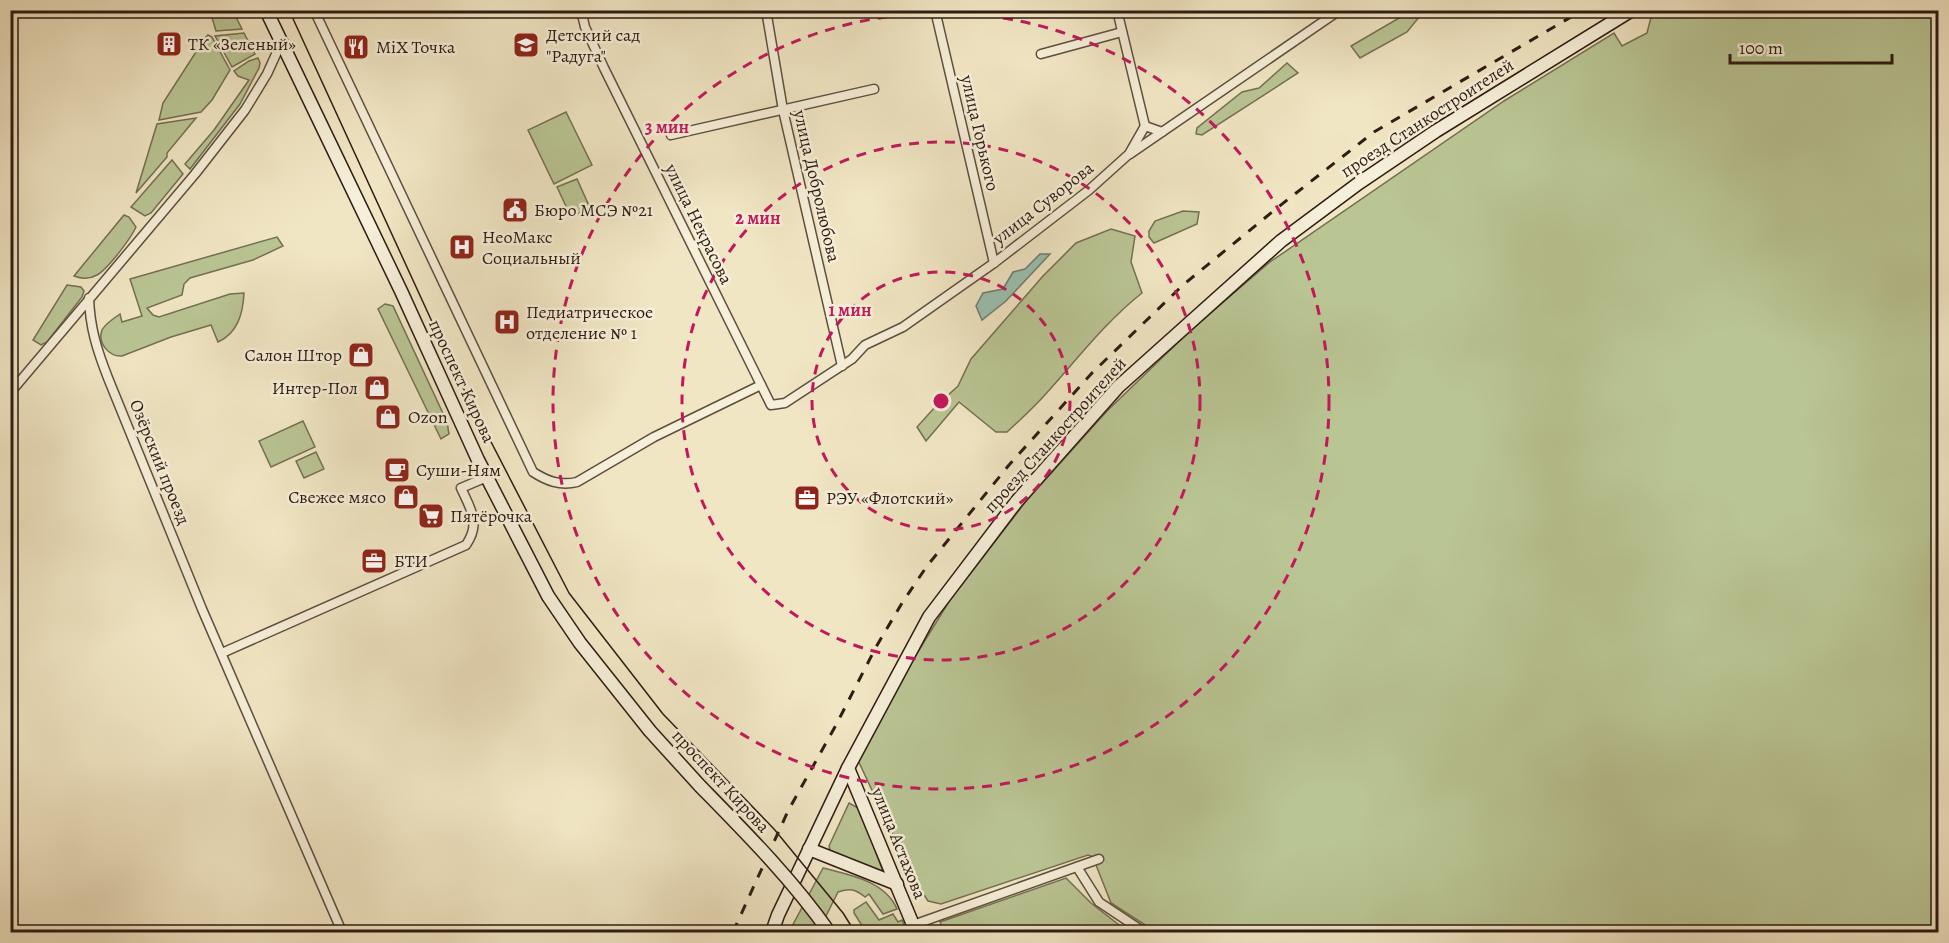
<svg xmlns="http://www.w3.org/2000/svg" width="1949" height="943" font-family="Alegreya,serif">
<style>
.green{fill:#bac594;stroke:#747053;stroke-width:1.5}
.water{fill:#9bc0b1;stroke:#6f7e71;stroke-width:1.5}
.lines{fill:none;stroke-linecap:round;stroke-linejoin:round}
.street-casing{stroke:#5f4e3e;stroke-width:11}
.secondary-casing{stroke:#2e1b12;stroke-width:15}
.street{stroke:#f6efd9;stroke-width:8}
.secondary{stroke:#f6efd9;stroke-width:12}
.tram{stroke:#2e1b12;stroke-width:1.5}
.rail{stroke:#2e1b12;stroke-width:3;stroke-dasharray:10 10;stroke-linecap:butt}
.secondary-bridge-casing{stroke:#2e1b12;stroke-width:15;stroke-linecap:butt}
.secondary-bridge{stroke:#f6efd9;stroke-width:12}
.ring{fill:none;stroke:#c2185b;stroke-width:3;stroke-dasharray:10 8}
.labels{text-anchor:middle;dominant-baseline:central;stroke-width:5;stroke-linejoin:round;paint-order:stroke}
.poi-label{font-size:18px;fill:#2e1b12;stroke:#f6efd9;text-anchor:start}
.street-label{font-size:18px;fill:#2e1b12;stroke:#f6efd9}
.centre{fill:#c2185b;stroke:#f6efd9;stroke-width:3}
.ring-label{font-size:18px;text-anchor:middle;font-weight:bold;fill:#c2185b;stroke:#f6efd9;stroke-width:5;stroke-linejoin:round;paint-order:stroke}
</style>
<rect width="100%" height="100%" fill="#f1e6c4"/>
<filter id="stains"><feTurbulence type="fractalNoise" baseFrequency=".00333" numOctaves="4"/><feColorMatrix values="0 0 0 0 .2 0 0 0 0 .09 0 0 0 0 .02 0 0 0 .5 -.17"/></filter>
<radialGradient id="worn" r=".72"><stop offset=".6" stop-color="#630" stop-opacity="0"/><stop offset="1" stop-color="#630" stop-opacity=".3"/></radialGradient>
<g class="green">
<polygon points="210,11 233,11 242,29 216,31"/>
<polygon points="1411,11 1417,11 1420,16 1407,32 1360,58 1351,46"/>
<polygon points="1657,11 1938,11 1938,932 1156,932 1111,903 1096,865 1102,860 1088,855 941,904 928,901 913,878 856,756 895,689 950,600 1027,500 1107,411 1193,328 1270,262 1504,101 1614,33 1622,46 1647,33 1652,13"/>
<polygon points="244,33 255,54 232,67 215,36"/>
<polygon points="208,35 212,37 230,70 212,100 201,112 159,120 163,103 205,38"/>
<polygon points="258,58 260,63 259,68 240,104 190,169 185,164 214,130 249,80 238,76 234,71 249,61"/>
<polygon points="1287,63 1298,73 1202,135 1196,134 1197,128 1242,92 1259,88"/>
<polygon points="566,112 592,165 554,184 528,130"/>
<polygon points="196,118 167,153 167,157 136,193 157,124"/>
<polygon points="172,160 183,174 151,213 145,216 131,207"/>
<polygon points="577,179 590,208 571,217 557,187"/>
<polygon points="1183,211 1199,212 1197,224 1154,243 1149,237 1149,231 1155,221"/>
<path d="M 124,215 L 129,217 L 136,227 C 131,238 108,269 97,275 C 90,279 82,279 74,276 Z"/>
<path d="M 1111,229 L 1135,236 L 1131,262 L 1142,293 C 1104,323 1076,361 1043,397 C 1032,409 1019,421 1007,432 L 996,432 L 959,402 L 926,441 L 917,427 L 935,407 L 958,386 L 971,359 L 1043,276 L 1076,243 Z"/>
<path d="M 277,237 L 283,246 L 253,260 L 190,278 L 184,284 L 182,295 L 147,308 L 153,315 L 159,317 L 230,294 L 244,293 C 243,313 238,333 218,342 L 211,325 L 171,337 L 122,356 C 110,357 97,344 102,330 C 105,324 114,318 120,314 L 122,322 L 142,316 L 130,279 Z"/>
<polygon points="67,285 81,287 84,291 82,297 47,342 41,345 33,340"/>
<polygon points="385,304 393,306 447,422 449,434 441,439 378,309"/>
<polygon points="303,421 315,447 271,467 259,441"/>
<polygon points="316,452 324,469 304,478 296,461"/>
<polygon points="849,803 860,809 882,869 880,873 831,854 829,846"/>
<path d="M 823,868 C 850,875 885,881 897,909 L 883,914 L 869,894 L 865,897 C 855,889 850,888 838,892 L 818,932 L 789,932 Z"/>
<polygon points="1066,878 1091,903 1128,932 944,932 940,922"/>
<polygon points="866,902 879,920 893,914 898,922 902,920 907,932 866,932 854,913 854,910"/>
</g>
<polygon class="water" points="1040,254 1050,254 1006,301 982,320 976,306 983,293 1003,289 1013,272 1025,269"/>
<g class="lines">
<g class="street-casing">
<g id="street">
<path d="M 314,10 L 533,472 C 547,481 560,486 577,482 L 654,437 L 761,385"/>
<polyline points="581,10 585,27 604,68 771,405 785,403 852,359 865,345 903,327 994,263 1089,190 1129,154 1145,126"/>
<polyline points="766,10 783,110 842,366"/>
<polyline points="935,10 994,263"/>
<polyline points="1117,10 1145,126"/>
<polyline points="1041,54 1122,32"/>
<polyline points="1145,126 1162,132 1340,10"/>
<polyline points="671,135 874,89"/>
<polyline points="1130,154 1162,132"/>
<path d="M 89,298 C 90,328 97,350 108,378 L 202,609 L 342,932"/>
<polyline points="10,393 195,174 245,110 267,74 282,41"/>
<path d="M 222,653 L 466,545 C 481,523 471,510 461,488 L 487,477"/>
<polyline points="1077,867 1099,902 1144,932"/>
<polyline points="913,925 1099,859"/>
</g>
</g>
<g class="secondary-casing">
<g id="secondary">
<polyline points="266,10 401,291 478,460 548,596 580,643 650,731 700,786"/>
<polyline points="848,768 916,932"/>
<polyline points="809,849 897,884"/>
<polyline points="772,932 778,915 848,768 929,617 1017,501 1118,387 1281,241 1359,183 1436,131 1632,10"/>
</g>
</g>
<use href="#street" class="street"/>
<use href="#secondary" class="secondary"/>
<polyline class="tram" points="289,10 456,374 569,593 663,714 774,829 843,913 855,932"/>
<polyline class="rail" points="733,932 788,811 836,725 876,647 902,603 927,566 1009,465 1092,373 1183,285 1277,208 1374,132 1583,10"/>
<g class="secondary-bridge-casing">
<path id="secondary-bridge" d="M 700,786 C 745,832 792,879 829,932"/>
</g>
<use href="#secondary-bridge" class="secondary-bridge"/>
</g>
<g class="ring">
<circle cx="941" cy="401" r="129"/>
<circle cx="941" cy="401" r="259"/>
<circle cx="941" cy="401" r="388"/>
</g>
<defs>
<g id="building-square" transform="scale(1.35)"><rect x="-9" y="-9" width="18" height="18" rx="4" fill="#8f2418" stroke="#f6efd9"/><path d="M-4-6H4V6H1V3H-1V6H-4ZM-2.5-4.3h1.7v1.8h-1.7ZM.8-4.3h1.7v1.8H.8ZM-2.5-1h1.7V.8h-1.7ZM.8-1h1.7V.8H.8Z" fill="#fff"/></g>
<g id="school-square" transform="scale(1.35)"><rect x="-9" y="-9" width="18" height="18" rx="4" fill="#8f2418" stroke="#f6efd9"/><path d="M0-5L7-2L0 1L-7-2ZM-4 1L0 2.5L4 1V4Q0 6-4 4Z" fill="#fff"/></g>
<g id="restaurant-square" transform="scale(1.35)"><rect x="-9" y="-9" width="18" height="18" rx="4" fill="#8f2418" stroke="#f6efd9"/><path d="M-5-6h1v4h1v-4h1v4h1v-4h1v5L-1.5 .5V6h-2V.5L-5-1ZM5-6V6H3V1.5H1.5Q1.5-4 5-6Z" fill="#fff"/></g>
<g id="civic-square" transform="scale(1.35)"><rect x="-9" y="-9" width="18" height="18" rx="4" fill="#8f2418" stroke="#f6efd9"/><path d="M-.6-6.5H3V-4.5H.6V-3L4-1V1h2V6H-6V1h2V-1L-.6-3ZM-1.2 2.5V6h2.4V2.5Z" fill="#fff"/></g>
<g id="hospital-square" transform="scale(1.35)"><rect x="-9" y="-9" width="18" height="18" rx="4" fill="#8f2418" stroke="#f6efd9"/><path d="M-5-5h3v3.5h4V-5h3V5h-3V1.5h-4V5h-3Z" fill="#fff"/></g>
<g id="shop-square" transform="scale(1.35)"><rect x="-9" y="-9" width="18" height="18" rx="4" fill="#8f2418" stroke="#f6efd9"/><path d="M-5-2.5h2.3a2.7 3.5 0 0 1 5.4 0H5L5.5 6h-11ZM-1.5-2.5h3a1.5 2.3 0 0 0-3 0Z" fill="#fff"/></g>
<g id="cafe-square" transform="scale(1.35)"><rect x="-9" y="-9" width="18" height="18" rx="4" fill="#8f2418" stroke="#f6efd9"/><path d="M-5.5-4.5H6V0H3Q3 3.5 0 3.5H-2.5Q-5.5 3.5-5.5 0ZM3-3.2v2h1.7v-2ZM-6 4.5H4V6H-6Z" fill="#fff"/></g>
<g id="office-square" transform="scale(1.35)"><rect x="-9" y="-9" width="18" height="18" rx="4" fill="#8f2418" stroke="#f6efd9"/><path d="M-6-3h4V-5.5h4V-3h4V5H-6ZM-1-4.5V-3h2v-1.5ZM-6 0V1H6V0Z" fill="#fff"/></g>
<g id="supermarket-square" transform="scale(1.35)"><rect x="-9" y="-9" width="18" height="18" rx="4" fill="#8f2418" stroke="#f6efd9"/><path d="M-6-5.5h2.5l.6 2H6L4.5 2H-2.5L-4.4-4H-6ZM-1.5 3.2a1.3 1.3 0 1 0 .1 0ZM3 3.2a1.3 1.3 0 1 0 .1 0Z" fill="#fff"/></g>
</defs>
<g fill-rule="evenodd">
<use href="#building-square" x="169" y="44"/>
<use href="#school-square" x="526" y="45"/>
<use href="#restaurant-square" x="356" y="47"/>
<use href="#civic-square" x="515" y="210"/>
<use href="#hospital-square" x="462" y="247"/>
<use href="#hospital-square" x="507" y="322"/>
<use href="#shop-square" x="361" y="355"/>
<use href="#shop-square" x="377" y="388"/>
<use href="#shop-square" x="388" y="417"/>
<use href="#cafe-square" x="397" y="470"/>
<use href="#shop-square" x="406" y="497"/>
<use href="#office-square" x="807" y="498"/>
<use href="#supermarket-square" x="431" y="516"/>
<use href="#office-square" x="374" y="561"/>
</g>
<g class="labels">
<g class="poi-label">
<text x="546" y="35">Детский сад<tspan x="546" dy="21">"Радуга"</tspan></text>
<text x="188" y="44">ТК «Зеленый»</text>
<text x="376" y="47">MiX Точка</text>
<text x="534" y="210">Бюро МСЭ №21</text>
<text x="482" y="237">НеоМакс<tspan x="482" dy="21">Социальный</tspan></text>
<text x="526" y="312">Педиатрическое<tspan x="526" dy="21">отделение № 1</tspan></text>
<text x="342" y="355" text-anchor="end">Салон Штор</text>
<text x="358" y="388" text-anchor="end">Интер-Пол</text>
<text x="408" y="417">Ozon</text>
<text x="416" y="470">Суши-Ням</text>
<text x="386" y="497" text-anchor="end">Свежее мясо</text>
<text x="826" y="498">РЭУ «Флотский»</text>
<text x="450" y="516">Пятёрочка</text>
<text x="394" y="561">БТИ</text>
</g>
<g class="street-label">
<text transform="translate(1427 118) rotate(-33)">проезд Станкостроителей</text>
<text transform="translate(980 133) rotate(77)">улица Горького</text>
<text transform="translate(817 186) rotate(77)">улица Добролюбова</text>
<text transform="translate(1043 203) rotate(-38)">улица Суворова</text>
<text transform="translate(699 224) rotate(64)">улица Некрасова</text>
<text transform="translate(462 381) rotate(65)">проспект Кирова</text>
<text transform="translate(1055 435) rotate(-48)">проезд Станкостроителей</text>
<text transform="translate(160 462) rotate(68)">Озёрский проезд</text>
<text transform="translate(721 781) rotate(47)">проспект Кирова</text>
<text transform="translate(899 843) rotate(68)">улица Астахова</text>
</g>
</g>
<circle cx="941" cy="401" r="9" class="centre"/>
<g class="ring-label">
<text x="667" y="133">3 мин</text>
<text x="758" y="224">2 мин</text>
<text x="850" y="316">1 мин</text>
</g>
<rect width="1949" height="943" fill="none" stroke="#f1e6c4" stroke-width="36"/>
<rect x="12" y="12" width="1925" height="919" fill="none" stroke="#2e1b12" stroke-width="3"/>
<rect x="18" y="18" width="1913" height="907" fill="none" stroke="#2e1b12" stroke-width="1.5"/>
<path d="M1730 54v9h162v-9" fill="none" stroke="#2e1b12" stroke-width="3"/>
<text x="1739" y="54" font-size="18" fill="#2e1b12" stroke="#f6efd9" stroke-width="4.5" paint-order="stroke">100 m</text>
<rect width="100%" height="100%" filter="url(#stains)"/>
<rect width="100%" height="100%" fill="url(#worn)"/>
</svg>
